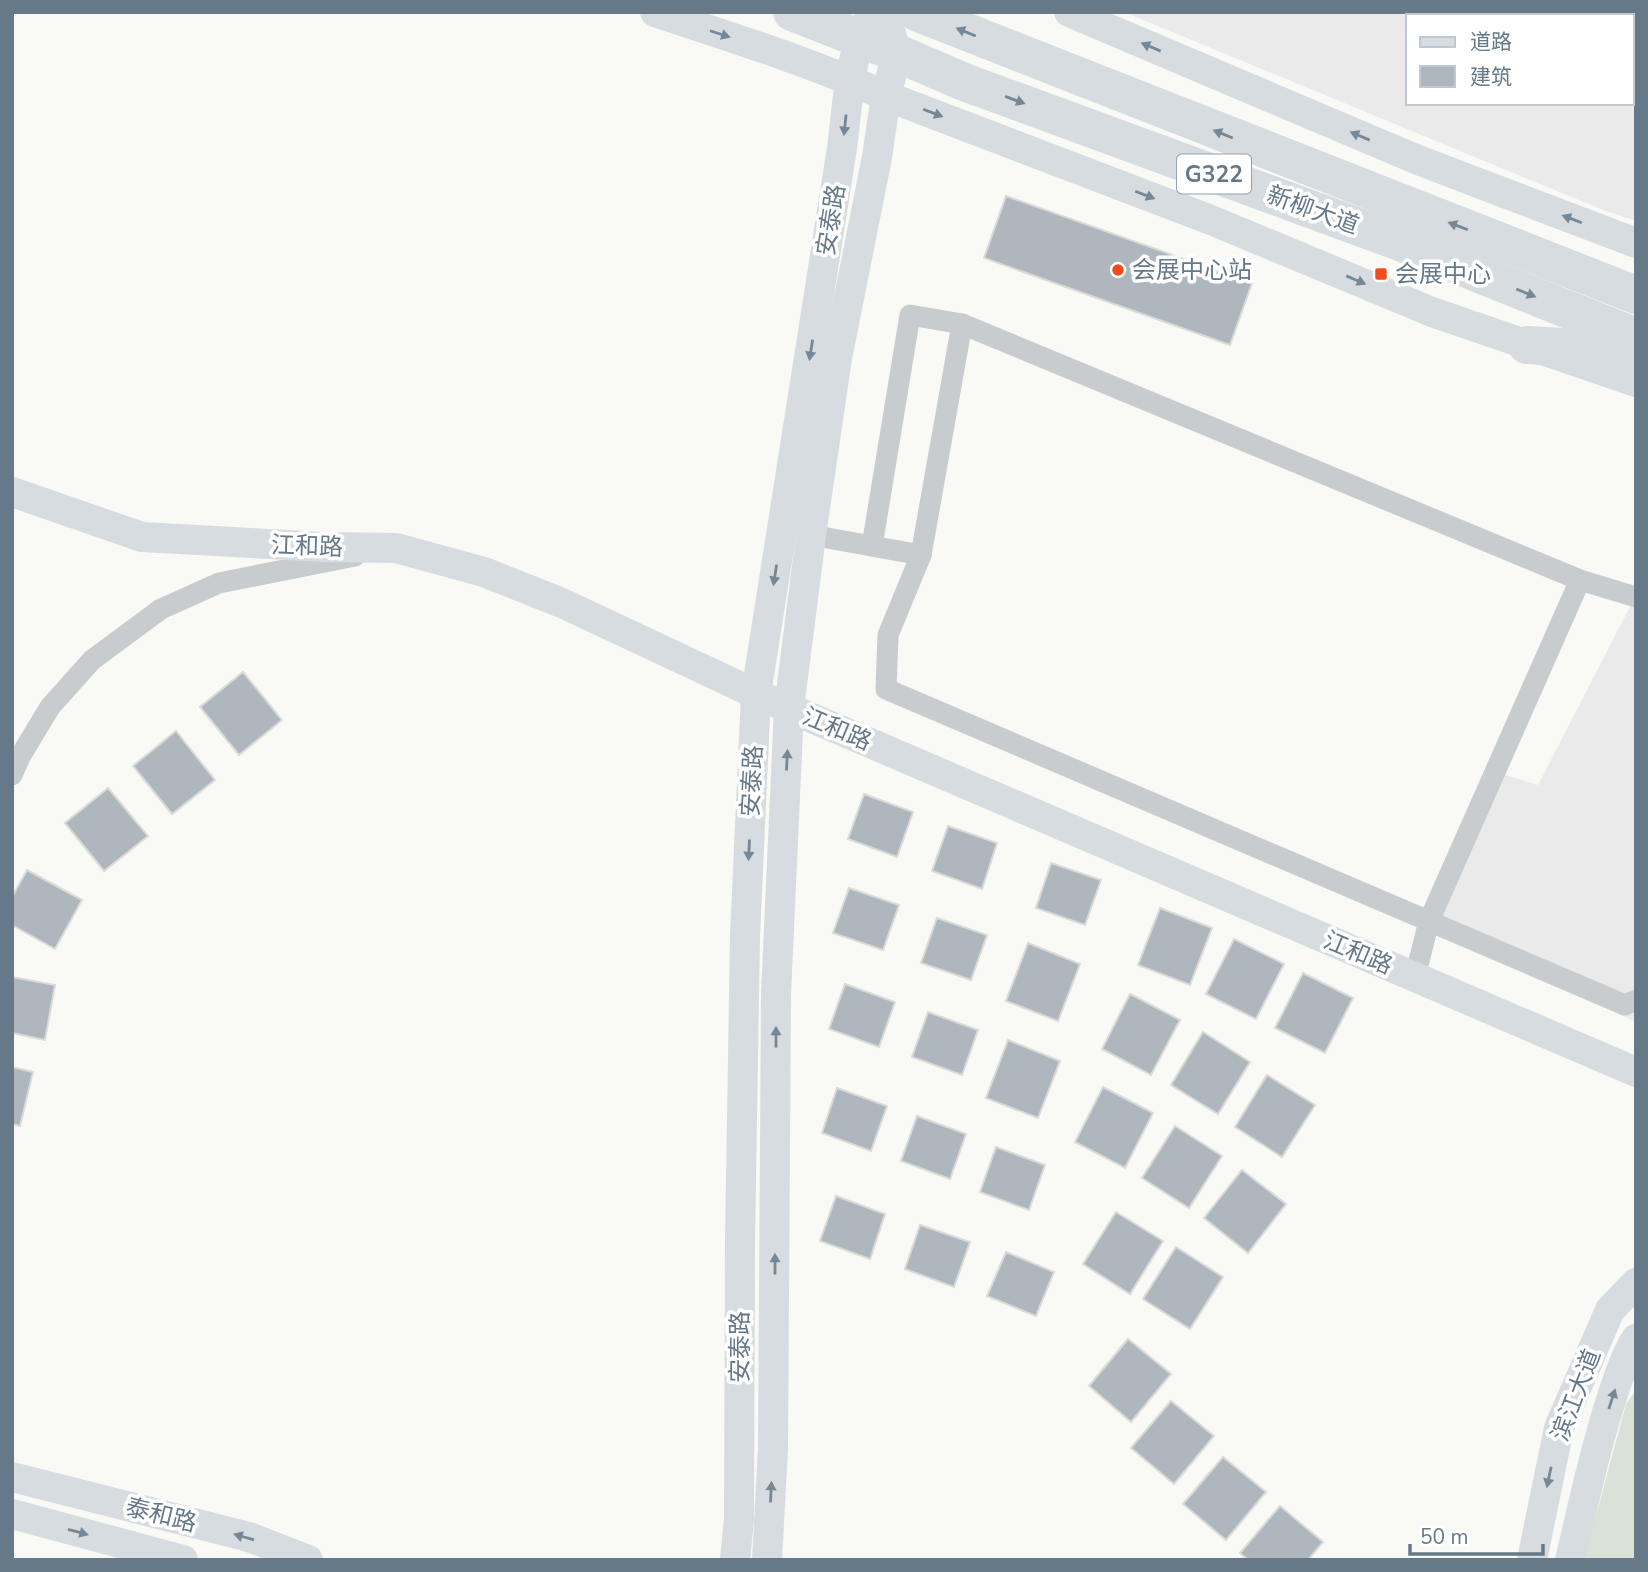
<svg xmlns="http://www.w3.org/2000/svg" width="1648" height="1572" font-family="'Nunito Sans','Noto Sans SC',sans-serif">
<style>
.built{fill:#e9eae9;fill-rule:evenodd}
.green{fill:#dae1d6}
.building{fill:#aeb7bd;stroke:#dadad8;stroke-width:2}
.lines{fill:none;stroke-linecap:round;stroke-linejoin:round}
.street{stroke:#c8cccf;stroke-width:21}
.secondary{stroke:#d6dce0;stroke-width:30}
.highway{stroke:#d6dce0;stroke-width:38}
.oneway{fill:#768896}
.poi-dot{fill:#f24c1c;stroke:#fff;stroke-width:2.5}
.labels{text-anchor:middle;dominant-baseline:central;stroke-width:7;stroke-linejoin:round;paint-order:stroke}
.shield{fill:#fff;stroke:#93a1ac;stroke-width:2}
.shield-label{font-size:23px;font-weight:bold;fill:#657989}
.street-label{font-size:24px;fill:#657989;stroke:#fff}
.poi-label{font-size:24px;fill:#657989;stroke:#fff;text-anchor:start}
</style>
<rect width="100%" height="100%" fill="#f9f9f6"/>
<g class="built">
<path d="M 1124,12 L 1636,12 L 1636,221 L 1603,210 ZM 1408,16 L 1632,16 L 1632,103 L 1408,103 Z"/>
<polygon points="1633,601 1636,602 1636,1022 1435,927 1502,774 1538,785"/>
</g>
<polygon class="green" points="1636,1390 1636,1560 1584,1560 1626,1404"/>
<g class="building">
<polygon points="1006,196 1252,283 1230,345 984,258"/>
<polygon points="243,672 282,720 239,755 200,707"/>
<polygon points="176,731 215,780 172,814 133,766"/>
<polygon points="108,788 148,836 104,871 65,823"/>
<polygon points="864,794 913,812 897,857 848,839"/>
<polygon points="948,826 997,843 982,889 932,871"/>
<polygon points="1051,863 1101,880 1085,925 1036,908"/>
<polygon points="27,870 82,900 55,949 12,925 12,897"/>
<polygon points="849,888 899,905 883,950 833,933"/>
<polygon points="1160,908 1212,928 1190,985 1138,965"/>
<polygon points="937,918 987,935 971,980 921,963"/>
<polygon points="1234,939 1284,964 1256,1019 1206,994"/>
<polygon points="1028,943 1080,964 1058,1021 1006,1001"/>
<polygon points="1303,973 1353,998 1325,1053 1275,1028"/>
<polygon points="12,977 55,985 45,1040 12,1033"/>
<polygon points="845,984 895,1002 879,1047 829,1029"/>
<polygon points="1130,994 1180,1020 1151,1075 1102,1049"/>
<polygon points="928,1012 978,1030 962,1075 912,1057"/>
<polygon points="1203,1032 1250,1062 1218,1114 1171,1085"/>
<polygon points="1008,1040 1060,1061 1038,1118 986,1098"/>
<polygon points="12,1067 33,1072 20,1126 12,1124"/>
<polygon points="1267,1075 1315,1105 1282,1157 1235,1127"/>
<polygon points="1103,1087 1153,1113 1125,1168 1075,1142"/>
<polygon points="837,1088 887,1106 871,1151 822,1133"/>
<polygon points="917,1116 966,1134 950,1179 901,1161"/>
<polygon points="1175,1126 1222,1156 1189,1208 1142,1178"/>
<polygon points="996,1147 1045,1165 1029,1210 980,1192"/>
<polygon points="1242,1170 1286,1204 1248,1253 1204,1218"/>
<polygon points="836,1196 885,1214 870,1259 820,1241"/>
<polygon points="1116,1212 1163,1241 1130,1294 1083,1264"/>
<polygon points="920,1225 970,1242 954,1287 905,1269"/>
<polygon points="1176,1247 1223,1277 1190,1329 1143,1299"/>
<polygon points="1006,1252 1054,1272 1036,1316 987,1296"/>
<polygon points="1128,1339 1171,1374 1131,1422 1089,1386"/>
<polygon points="1171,1401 1214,1436 1174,1484 1131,1448"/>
<polygon points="1223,1457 1266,1492 1226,1540 1183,1504"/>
<polygon points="1280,1506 1323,1542 1308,1560 1248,1560 1240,1553"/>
</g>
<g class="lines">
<g class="street">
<polyline points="811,535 921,555 962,324"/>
<polyline points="872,546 910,315 962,324 1580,580 1636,597"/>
<polyline points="921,555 888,635 886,689 1625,1005 1636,1000"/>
<polyline points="12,775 21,755 50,707 92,660 161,609 219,583 355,556"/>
<polyline points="1415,977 1429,921 1580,580"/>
</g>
<g class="secondary">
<path d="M 655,12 C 733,38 811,62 886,96 L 1211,220 L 1432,312 L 1636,382"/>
<polyline points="1069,12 1418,160 1636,243"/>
<polyline points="12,492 142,537 324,547 396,548 484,572 562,603 756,694 1636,1072"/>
<polyline points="12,1477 249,1537 308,1560"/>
<polyline points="12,1514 183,1560"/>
<polyline points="735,1560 739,1519 740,1240 745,936 756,694 842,148 850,79 859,39 872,12"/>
<polyline points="767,1560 773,1449 776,994 789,708 811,535 837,358 877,157 886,96 897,53 884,12"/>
<polyline points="1532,1560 1559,1428 1610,1310 1636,1283"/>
<path d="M 1570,1560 C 1583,1506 1594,1452 1611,1400 C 1618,1379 1624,1358 1636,1339"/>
</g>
<g class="highway">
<polyline points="792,12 897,53 964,82 1400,242 1636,337"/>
<polyline points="916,12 1636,295"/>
<polyline points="1527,345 1636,351"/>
</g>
</g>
<defs><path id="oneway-solid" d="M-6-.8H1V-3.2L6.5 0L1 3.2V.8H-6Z" transform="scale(1.75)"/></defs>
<g class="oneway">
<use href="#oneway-solid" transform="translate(966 32) rotate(-158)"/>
<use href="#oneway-solid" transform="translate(720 34) rotate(18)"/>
<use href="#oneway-solid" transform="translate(1151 47) rotate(-157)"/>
<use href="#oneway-solid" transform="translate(1015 100) rotate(20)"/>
<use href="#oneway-solid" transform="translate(933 113) rotate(21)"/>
<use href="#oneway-solid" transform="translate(845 125) rotate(96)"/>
<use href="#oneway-solid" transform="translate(1223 134) rotate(-158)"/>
<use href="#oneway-solid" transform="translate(1360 136) rotate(-157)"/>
<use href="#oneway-solid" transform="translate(1145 195) rotate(21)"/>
<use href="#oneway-solid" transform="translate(1572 219) rotate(-159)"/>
<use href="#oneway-solid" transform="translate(1458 226) rotate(-159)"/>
<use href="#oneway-solid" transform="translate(1356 280) rotate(23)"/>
<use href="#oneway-solid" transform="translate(1526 293) rotate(22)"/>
<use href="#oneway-solid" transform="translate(811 350) rotate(99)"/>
<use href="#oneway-solid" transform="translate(775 575) rotate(99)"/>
<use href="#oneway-solid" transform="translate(787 760) rotate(-87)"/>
<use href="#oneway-solid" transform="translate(749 850) rotate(93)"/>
<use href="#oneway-solid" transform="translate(776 1037) rotate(-90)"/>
<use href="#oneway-solid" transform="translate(775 1264) rotate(-90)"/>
<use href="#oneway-solid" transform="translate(1612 1399) rotate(-72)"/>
<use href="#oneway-solid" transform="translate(1549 1477) rotate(102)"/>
<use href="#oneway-solid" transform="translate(771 1492) rotate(-87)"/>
<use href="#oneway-solid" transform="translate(78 1532) rotate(15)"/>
<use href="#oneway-solid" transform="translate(244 1537) rotate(-164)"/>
</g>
<g class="poi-dot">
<circle cx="1118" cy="270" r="7"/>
<rect x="1374" y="267" width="14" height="14" rx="3.5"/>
</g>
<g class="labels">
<rect class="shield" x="1177" y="154.5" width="74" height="39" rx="5"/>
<g class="shield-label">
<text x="1214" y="174">G322</text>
</g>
<g class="street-label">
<text transform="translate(1313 210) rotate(20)">新柳大道</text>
<text transform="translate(831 220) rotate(-81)">安泰路</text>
<text transform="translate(307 546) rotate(2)">江和路</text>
<text transform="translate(837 729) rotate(23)">江和路</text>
<text transform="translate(752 781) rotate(-87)">安泰路</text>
<text transform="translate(1358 953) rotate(23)">江和路</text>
<text transform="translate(740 1347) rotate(-90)">安泰路</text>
<text transform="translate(1576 1395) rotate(-69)">滨江大道</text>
<text transform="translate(161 1515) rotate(14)">泰和路</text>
</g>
<g class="poi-label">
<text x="1132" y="270">会展中心站</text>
<text x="1395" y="274">会展中心</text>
</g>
</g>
<rect width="1648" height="1572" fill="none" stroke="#657989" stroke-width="28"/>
<rect x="1406" y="14" width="228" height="91" fill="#ffffff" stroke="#c1c9d0" stroke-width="2"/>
<rect x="1420" y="37" width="35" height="10" fill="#d6dce0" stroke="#c1c9d0" stroke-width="2"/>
<text x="1470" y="49" font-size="21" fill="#657989">道路</text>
<rect x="1420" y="66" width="35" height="21" fill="#aeb7bd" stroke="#c1c9d0" stroke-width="2"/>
<text x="1470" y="84" font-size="21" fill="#657989">建筑</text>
<path d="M1410 1544v10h133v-10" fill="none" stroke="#657989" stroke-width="3.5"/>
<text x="1420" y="1544" font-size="21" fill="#657989" stroke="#ffffff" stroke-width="5" paint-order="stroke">50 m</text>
</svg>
